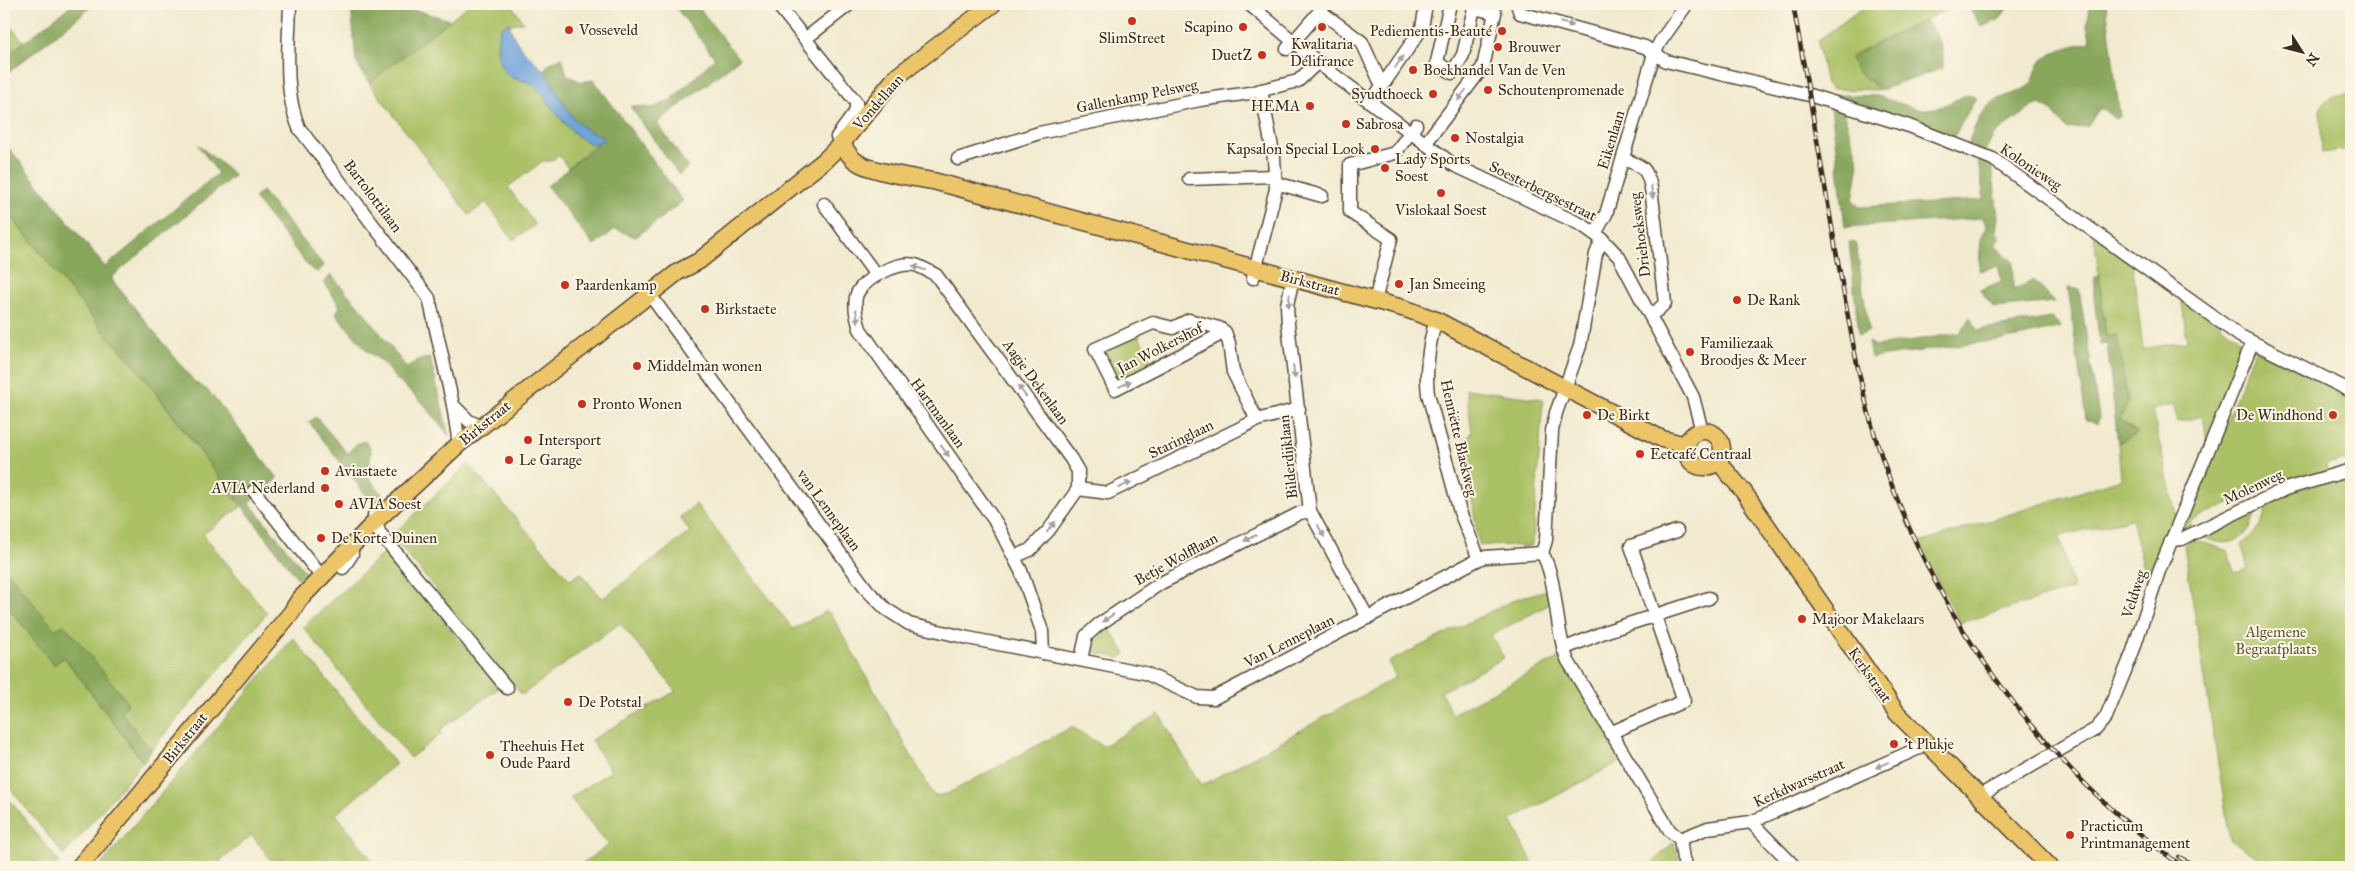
<svg xmlns="http://www.w3.org/2000/svg" width="2355" height="871" font-family="'IM FELL Great Primer',serif">
<style>
.green{fill:#abc166;stroke:#737642}
.forest{fill:#88a75b;stroke:#62683c}
.water{fill:#6ea3db;stroke:#54667c}
.lines{fill:none;stroke-linecap:round;stroke-linejoin:round}
.minor-casing{stroke:#564739;stroke-width:15}
.major-casing{stroke:#564739;stroke-width:19}
.minor{stroke:#fff;stroke-width:12}
.major{stroke:#ecc569;stroke-width:16}
.rail-casing{stroke:#3b2a1e;stroke-width:4.5}
.rail{stroke:#fcf5e5;stroke-width:2.5;stroke-dasharray:8;stroke-linecap:butt}
.oneway{fill:#a79f9a}
.poi-dot{fill:#c8321e;stroke:#fcf5e5;stroke-width:2}
.labels{text-anchor:middle;dominant-baseline:central;stroke-width:4;stroke-linejoin:round;paint-order:stroke}
.poi-label{font-size:15px;fill:#3b2a1e;stroke:#fcf5e5;text-anchor:start}
.street-label{font-size:15px;fill:#3b2a1e;stroke:#fcf5e5}
.park-label{font-size:15px;fill:#5d5734;stroke:#fcf5e5}
</style>
<rect width="100%" height="100%" fill="#fcf5e5"/>
<filter id="ink" filterUnits="userSpaceOnUse"><feTurbulence type="fractalNoise" baseFrequency=".02" numOctaves="2"/><feDisplacementMap in="SourceGraphic" scale="10" xChannelSelector="R" yChannelSelector="G"/><feConvolveMatrix kernelMatrix="1 2 1 2 8 2 1 2 1" color-interpolation-filters="sRGB"/></filter>
<filter id="wash" filterUnits="userSpaceOnUse"><feTurbulence type="fractalNoise" baseFrequency=".0096" numOctaves="4" result="noise"/><feDisplacementMap in="SourceGraphic" scale="20" xChannelSelector="R" yChannelSelector="G"/><feGaussianBlur stdDeviation="1.12" result="paint"/><feColorMatrix in="noise" values="0 0 0 0 0 0 0 0 0 0 0 0 0 0 0 0 0 1.4 0 .05"/><feComposite in="paint" operator="in"/></filter>
<g filter="url(#wash)">
<rect width="100%" height="100%" fill="#f1eacf"/>
<g class="green">
<path d="M 470,4 L 511,4 L 523,22 L 502,26 C 492,51 499,59 513,78 C 520,80 529,81 535,86 C 555,105 566,140 597,143 L 568,168 L 559,155 L 551,161 L 543,161 L 508,187 L 535,225 L 513,240 L 486,202 L 469,215 L 369,83 Z"/>
<polygon points="1868,4 1958,4 1855,54 1852,62 1860,75 1881,90 1831,89 1826,84 1817,41"/>
<polygon points="4,18 24,42 4,58"/>
<path d="M 2351,93 L 2351,149 L 2322,153 L 2320,110 C 2324,96 2339,95 2351,93 Z"/>
<polygon points="4,208 105,333 134,364 241,507 203,534 267,613 151,750 120,711 128,703 55,631 4,567"/>
<polygon points="2094,235 2132,261 2143,349 2187,341 2181,296 2237,337 2243,352 2208,446 2203,416 2178,422 2173,405 2152,410 2177,520 2149,590 2132,519 2059,536 2073,589 1960,623 1919,543 2121,479 2118,443 2137,432 2120,420 2117,335 2106,337"/>
<polygon points="1136,330 1154,367 1117,385 1099,350"/>
<polygon points="2255,350 2351,395 2351,466 2348,467 2345,460 2326,464 2327,473 2292,484 2288,475 2189,522 2193,530 2185,532 2182,531"/>
<polygon points="1466,389 1543,399 1533,540 1531,546 1479,545 1463,441 1472,433"/>
<polygon points="468,464 570,580 581,573 602,599 690,532 680,517 696,504 793,629 827,611 831,614 934,796 947,794 1072,727 1103,746 1159,714 1201,786 1396,677 1388,662 1518,598 1548,590 1552,603 1491,635 1504,658 1441,692 1452,714 1564,655 1625,759 1511,820 1535,867 577,867 609,845 570,798 611,771 591,740 676,691 620,623 522,695 392,536"/>
<path d="M 2351,473 L 2351,867 L 2273,867 L 2230,840 L 2184,545 L 2193,539 L 2228,551 L 2234,573 L 2248,569 L 2242,545 C 2249,537 2257,532 2262,522 C 2268,508 2261,508 2275,497 Z"/>
<path d="M 2256,507 C 2253,541 2227,552 2200,535 Z"/>
<polygon points="386,551 499,688 442,728 441,734 410,758 303,627"/>
<polygon points="4,602 53,664 55,664 64,657 143,762 64,855 4,781"/>
<polygon points="1109,628 1126,654 1120,658 1097,653 1094,646 1095,641"/>
<polygon points="293,638 396,764 336,814 377,867 288,867 280,858 273,863 252,835 220,861 222,867 99,867"/>
<polygon points="4,793 59,862 54,867 4,867"/>
<polygon points="1674,842 1681,867 1648,867"/>
</g>
<g class="forest">
<polygon points="73,4 95,4 4,76 4,58"/>
<polygon points="351,4 382,4 392,15 405,4 410,4 415,10 450,20 369,83 356,62"/>
<polygon points="673,4 696,4 739,59 657,123 688,167 679,175 630,106 653,108 671,100 715,58"/>
<polygon points="1966,4 2010,4 2000,19 1982,27"/>
<path d="M 2089,4 L 2106,4 L 2120,117 L 2115,119 L 2103,109 L 2099,109 L 2088,126 L 2067,129 L 2053,112 L 2041,104 L 2035,105 L 1994,135 L 1984,153 L 1967,146 C 1975,127 1981,106 2001,98 C 2011,94 2021,92 2029,85 C 2037,78 2034,69 2041,62 C 2052,50 2075,45 2091,42 L 2087,25 Z"/>
<path d="M 1926,20 C 1939,37 1944,46 1943,68 L 1881,90 L 1855,69 L 1851,57 L 1855,54 Z"/>
<path d="M 562,57 L 567,75 L 581,82 L 594,80 L 683,201 L 636,237 L 615,229 L 594,246 L 547,186 L 603,140 C 586,131 572,120 562,104 C 555,92 551,80 543,70 L 550,63 Z"/>
<polygon points="1968,94 1976,98 1952,140 1837,95 1877,96 1920,110 1940,107"/>
<polygon points="1831,105 1843,110 1859,163 1853,200 1859,207 1984,200 1978,159 1992,165 1998,217 1996,231 2000,237 1995,246 2013,261 2013,290 2034,280 2054,302 1994,308 1980,290 2002,281 1998,266 1979,271 1981,236 1987,228 1983,218 1845,227"/>
<path d="M 4,142 L 105,267 L 218,173 L 198,145 L 235,175 L 112,277 L 112,280 L 193,380 C 198,386 204,386 210,393 L 278,478 L 249,502 L 306,573 L 298,579 L 134,364 L 105,333 L 4,208 Z"/>
<polygon points="262,191 324,266 318,272 314,271 309,267 254,198"/>
<polygon points="1849,242 1856,243 1869,331 1859,335"/>
<polygon points="2099,274 2106,337 2117,335 2128,403 2120,420 2137,433 2118,443 2107,344 2100,345 2094,298 2094,277"/>
<polygon points="331,275 363,311 407,368 418,360 430,358 449,436 424,404 396,379 381,361 367,351 336,314 340,306 324,283"/>
<polygon points="2068,288 2079,289 2099,417 2097,424 2086,420"/>
<polygon points="1970,317 1977,330 2052,318 2062,327 2018,337 1871,358 1868,342 1876,346 1960,333"/>
<path d="M 316,417 L 348,454 L 355,445 L 364,441 C 377,449 368,463 367,475 L 386,499 L 376,508 L 309,422 Z"/>
<polygon points="4,567 55,630 63,625 69,630 126,700 127,706 120,711 151,750 143,762 64,657 55,664 53,664 4,602"/>
</g>
<path class="water" d="M 509,23 C 517,54 534,55 549,78 C 567,105 569,127 604,137 C 588,166 544,94 534,85 C 528,80 520,81 513,78 C 494,69 495,42 502,26 Z"/>
</g>
<g filter="url(#ink)">
<g class="lines">
<g class="minor-casing">
<g id="minor">
<path d="M 290,4 C 289,46 283,89 299,128 L 429,298 L 453,405 L 459,444"/>
<polyline points="777,4 856,102 856,111 837,137"/>
<polyline points="1249,4 1321,65 1454,165 1582,225 1602,239 1619,257 1693,397 1702,431"/>
<polyline points="1319,4 1320,11 1362,42 1382,86"/>
<polyline points="1517,4 1520,13 1645,47 1666,61 1809,95 1909,126 1993,159 2240,336 2351,391"/>
<polyline points="805,39 850,4"/>
<polyline points="1287,49 1320,11"/>
<polyline points="1371,102 1422,28 1426,4"/>
<polyline points="1425,144 1483,67 1495,13 1474,8 1463,55 1452,73 1437,62 1450,4"/>
<polyline points="958,159 1039,133 1200,100 1250,93 1298,81 1318,62"/>
<path d="M 1623,159 C 1642,166 1647,167 1651,188 L 1665,303 L 1658,310 L 1650,315"/>
<polyline points="1189,179 1275,176"/>
<polyline points="1276,183 1322,196"/>
<polyline points="824,204 876,275"/>
<polyline points="1595,234 1606,214 1654,54 1660,42 1687,4"/>
<path d="M 1602,239 L 1596,254 L 1580,346 L 1556,413 L 1552,431 L 1546,540 L 1542,553 C 1558,580 1554,628 1568,661 L 1670,831 L 1680,839 L 1683,859 L 1686,867"/>
<polyline points="1253,278 1276,189 1274,158 1261,90"/>
<polyline points="1293,278 1287,305 1288,324 1310,511 1368,618"/>
<polyline points="650,295 868,591 886,609 909,624 968,638 1145,673 1197,697 1214,698 1479,559 1485,557 1542,553"/>
<polyline points="1375,301 1391,239 1350,212 1350,165 1395,153 1416,125"/>
<path d="M 1436,320 C 1429,342 1425,372 1428,394 L 1460,512 L 1479,559"/>
<polyline points="1225,332 1219,328 1189,320 1173,328 1153,323 1095,349 1115,389 1225,332 1229,343 1233,372 1257,420"/>
<polyline points="453,405 469,421 480,426"/>
<polyline points="1078,489 1108,493 1257,420 1299,409"/>
<polyline points="254,491 321,576"/>
<polyline points="374,515 379,532 507,688"/>
<polyline points="2171,540 2182,539 2285,489 2351,470"/>
<path d="M 1014,557 L 1030,550 L 1049,530 L 1078,489 L 1078,471 L 1071,459 L 936,275 C 930,272 922,267 915,265 C 897,261 860,280 856,297 C 854,309 857,318 860,329 L 997,524 L 1021,571 L 1042,631 L 1043,653"/>
<polyline points="343,568 352,554 351,548"/>
<polyline points="1563,649 1607,631 1709,598"/>
<polyline points="1081,660 1086,636 1098,625 1161,583 1300,513 1310,511"/>
<polyline points="1610,733 1684,701 1631,546 1677,531"/>
<polyline points="1979,796 2096,729 2106,717 2132,654 2159,571 2252,343"/>
<polyline points="1751,822 1795,867"/>
<polyline points="1680,839 1708,828 1751,822 1917,749 1924,742"/>
</g>
</g>
<g class="major-casing">
<g id="major">
<path d="M 842,143 C 846,150 850,158 857,162 C 871,172 918,178 937,182 L 1406,309 L 1436,320 L 1662,439 L 1686,445"/>
<circle cx="1704" cy="449" r="18"/>
<polyline points="1718,461 1743,491 1897,713 2050,867"/>
<polyline points="79,867 291,613 299,600 376,521 459,444 678,272 699,261 825,160 842,143 896,77 993,4"/>
</g>
</g>
<use href="#minor" class="minor"/>
<use href="#major" class="major"/>
<g class="rail-casing">
<g id="rail">
<path d="M 1793,4 C 1808,86 1822,169 1836,251 C 1848,314 1857,377 1876,439 C 1929,610 2038,762 2183,867"/>
<polyline points="2179,857 2197,867"/>
</g>
</g>
<use href="#rail" class="rail"/>
</g>
<defs><path id="oneway-solid" d="M-6-.8H1V-3.2L6.5 0L1 3.2V.8H-6Z" transform="scale(1.25)"/></defs>
<g class="oneway">
<use href="#oneway-solid" transform="translate(1567 24) rotate(14)"/>
<use href="#oneway-solid" transform="translate(1399 62) rotate(-56)"/>
<use href="#oneway-solid" transform="translate(1462 95) rotate(127)"/>
<use href="#oneway-solid" transform="translate(1652 192) rotate(82)"/>
<use href="#oneway-solid" transform="translate(919 268) rotate(-159)"/>
<use href="#oneway-solid" transform="translate(1289 301) rotate(96)"/>
<use href="#oneway-solid" transform="translate(857 316) rotate(81)"/>
<use href="#oneway-solid" transform="translate(1294 372) rotate(83)"/>
<use href="#oneway-solid" transform="translate(1125 384) rotate(-26)"/>
<use href="#oneway-solid" transform="translate(1022 391) rotate(-126)"/>
<use href="#oneway-solid" transform="translate(945 451) rotate(54)"/>
<use href="#oneway-solid" transform="translate(1125 485) rotate(-26)"/>
<use href="#oneway-solid" transform="translate(1051 527) rotate(-52)"/>
<use href="#oneway-solid" transform="translate(1321 531) rotate(62)"/>
<use href="#oneway-solid" transform="translate(1250 538) rotate(154)"/>
<use href="#oneway-solid" transform="translate(1108 618) rotate(146)"/>
<use href="#oneway-solid" transform="translate(1882 765) rotate(156)"/>
</g>
</g>
<g class="poi-dot">
<circle cx="1132" cy="21" r="5"/>
<circle cx="1243" cy="27" r="5"/>
<circle cx="1322" cy="27" r="5"/>
<circle cx="569" cy="30" r="5"/>
<circle cx="1502" cy="31" r="5"/>
<circle cx="1498" cy="47" r="5"/>
<circle cx="1262" cy="55" r="5"/>
<circle cx="1413" cy="70" r="5"/>
<circle cx="1488" cy="90" r="5"/>
<circle cx="1433" cy="94" r="5"/>
<circle cx="1310" cy="106" r="5"/>
<circle cx="1346" cy="124" r="5"/>
<circle cx="1455" cy="138" r="5"/>
<circle cx="1375" cy="149" r="5"/>
<circle cx="1385" cy="168" r="5"/>
<circle cx="1441" cy="193" r="5"/>
<circle cx="1399" cy="284" r="5"/>
<circle cx="565" cy="285" r="5"/>
<circle cx="1737" cy="300" r="5"/>
<circle cx="705" cy="309" r="5"/>
<circle cx="1690" cy="352" r="5"/>
<circle cx="637" cy="366" r="5"/>
<circle cx="582" cy="404" r="5"/>
<circle cx="1587" cy="415" r="5"/>
<circle cx="2333" cy="415" r="5"/>
<circle cx="528" cy="440" r="5"/>
<circle cx="1640" cy="454" r="5"/>
<circle cx="509" cy="460" r="5"/>
<circle cx="325" cy="471" r="5"/>
<circle cx="325" cy="488" r="5"/>
<circle cx="339" cy="504" r="5"/>
<circle cx="321" cy="538" r="5"/>
<circle cx="1802" cy="619" r="5"/>
<circle cx="568" cy="702" r="5"/>
<circle cx="1894" cy="744" r="5"/>
<circle cx="490" cy="755" r="5"/>
<circle cx="2070" cy="835" r="5"/>
</g>
<g class="labels">
<g class="poi-label">
<text x="1233" y="27" text-anchor="end">Scapino</text>
<text x="579" y="30">Vosseveld</text>
<text x="1492" y="31" text-anchor="end">Pediementis-Beauté</text>
<text x="1132" y="38" text-anchor="middle">SlimStreet</text>
<text x="1322" y="44" text-anchor="middle">Kwalitaria<tspan x="1322" dy="17">Délifrance</tspan></text>
<text x="1508" y="47">Brouwer</text>
<text x="1252" y="55" text-anchor="end">DuetZ</text>
<text x="1423" y="70">Boekhandel Van de Ven</text>
<text x="1498" y="90">Schoutenpromenade</text>
<text x="1423" y="94" text-anchor="end">Syudthoeck</text>
<text x="1300" y="106" text-anchor="end">HEMA</text>
<text x="1356" y="124">Sabrosa</text>
<text x="1465" y="138">Nostalgia</text>
<text x="1365" y="149" text-anchor="end">Kapsalon Special Look</text>
<text x="1395" y="159">Lady Sports<tspan x="1395" dy="17">Soest</tspan></text>
<text x="1441" y="210" text-anchor="middle">Vislokaal Soest</text>
<text x="1409" y="284">Jan Smeeing</text>
<text x="575" y="285">Paardenkamp</text>
<text x="1747" y="300">De Rank</text>
<text x="715" y="309">Birkstaete</text>
<text x="1700" y="343">Familiezaak<tspan x="1700" dy="17">Broodjes &amp; Meer</tspan></text>
<text x="647" y="366">Middelman wonen</text>
<text x="592" y="404">Pronto Wonen</text>
<text x="1597" y="415">De Birkt</text>
<text x="2323" y="415" text-anchor="end">De Windhond</text>
<text x="538" y="440">Intersport</text>
<text x="1650" y="454">Eetcafé Centraal</text>
<text x="519" y="460">Le Garage</text>
<text x="335" y="471">Aviastaete</text>
<text x="315" y="488" text-anchor="end">AVIA Nederland</text>
<text x="349" y="504">AVIA Soest</text>
<text x="331" y="538">De Korte Duinen</text>
<text x="1812" y="619">Majoor Makelaars</text>
<text x="578" y="702">De Potstal</text>
<text x="1904" y="744">'t Plukje</text>
<text x="500" y="746">Theehuis Het<tspan x="500" dy="17">Oude Paard</tspan></text>
<text x="2080" y="826">Practicum<tspan x="2080" dy="17">Printmanagement</tspan></text>
</g>
<g class="street-label">
<text transform="translate(1137 96) rotate(-11)">Gallenkamp Pelsweg</text>
<text transform="translate(878 102) rotate(-49)">Vondellaan</text>
<text transform="translate(1611 140) rotate(-73)">Eikenlaan</text>
<text transform="translate(2031 167) rotate(34)">Kolonieweg</text>
<text transform="translate(1543 191) rotate(26)">Soesterbergsestraat</text>
<text transform="translate(373 196) rotate(53)">Bartolottilaan</text>
<text transform="translate(1640 235) rotate(-97)">Driehoeksweg</text>
<text transform="translate(1310 283) rotate(15)">Birkstraat</text>
<text transform="translate(1160 348) rotate(-27)">Jan Wolkershof</text>
<text transform="translate(1036 382) rotate(54)">Aagje Dekenlaan</text>
<text transform="translate(938 413) rotate(54)">Hartmanlaan</text>
<text transform="translate(485 423) rotate(-39)">Birkstraat</text>
<text transform="translate(1459 438) rotate(77)">Henriëtte Blaekweg</text>
<text transform="translate(1181 439) rotate(-26)">Staringlaan</text>
<text transform="translate(1288 457) rotate(-96)">Bilderdijklaan</text>
<text transform="translate(2253 487) rotate(-25)">Molenweg</text>
<text transform="translate(829 510) rotate(54)">van Lenneplaan</text>
<text transform="translate(1176 559) rotate(-29)">Betje Wolfflaan</text>
<text transform="translate(2134 594) rotate(-72)">Veldweg</text>
<text transform="translate(1289 641) rotate(-27)">Van Lenneplaan</text>
<text transform="translate(1870 675) rotate(55)">Kerkstraat</text>
<text transform="translate(185 738) rotate(-51)">Birkstraat</text>
<text transform="translate(1799 783) rotate(-24)">Kerkdwarsstraat</text>
</g>
<g class="park-label">
<text x="2276" y="632">Algemene<tspan x="2276" dy="17">Begraafplaats</tspan></text>
</g>
</g>
<rect width="2355" height="871" fill="none" stroke="#fcf5e5" stroke-width="20"/>
<g transform="translate(2302 52) rotate(126)" stroke="#fcf5e5" stroke-width="4" paint-order="stroke">
<path d="M0-4L9 19L0 12L-9 19Z" fill="#3b2a1e"/>
<text y="-8" font-size="14" font-weight="bold" text-anchor="middle" fill="#3b2a1e">N</text>
</g>
</svg>
